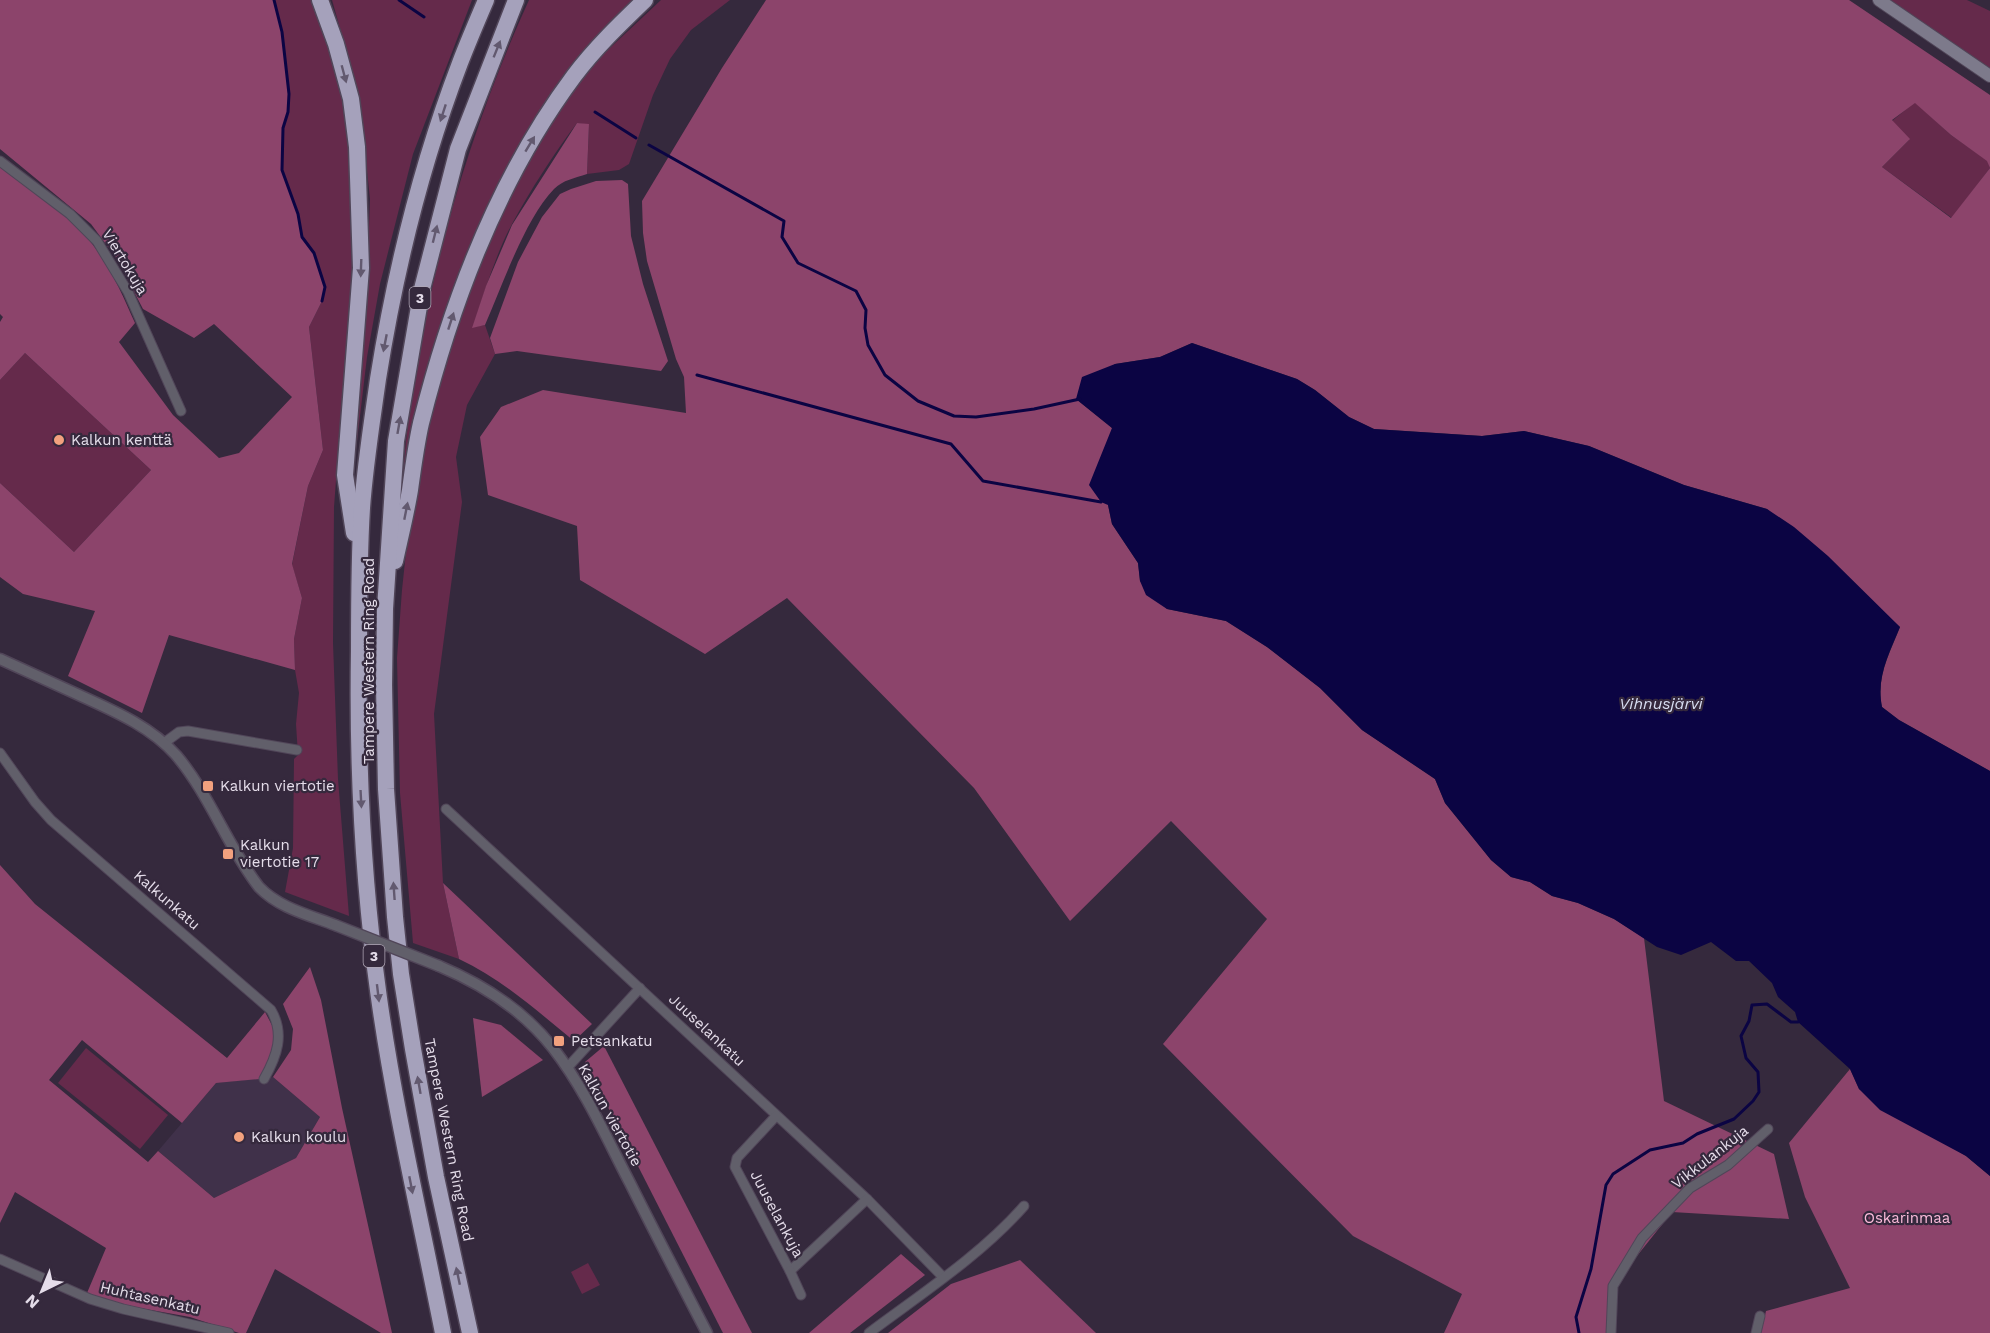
<svg xmlns="http://www.w3.org/2000/svg" width="1990" height="1333" font-family="'Work Sans',sans-serif">
<style>
.built{fill:#40314a}
.green{fill:#652a4b}
.forest{fill:#8c446b;fill-rule:evenodd}
.water{fill:#0b0443}
.lines{fill:none;stroke-linecap:round;stroke-linejoin:round}
.stream{stroke:#0b0443;stroke-width:3}
.minor-casing{stroke:#514659;stroke-width:11}
.tertiary-casing{stroke:#514659;stroke-width:13}
.secondary-casing{stroke:#514659;stroke-width:14}
.motorway-casing{stroke:#514659;stroke-width:19}
.minor{stroke:#615f6a;stroke-width:9}
.tertiary{stroke:#615f6a;stroke-width:10}
.secondary{stroke:#7d7a8b;stroke-width:12}
.motorway{stroke:#a5a1bb;stroke-width:16}
.tertiary-bridge-casing{stroke:#514659;stroke-width:13;stroke-linecap:butt}
.tertiary-bridge{stroke:#615f6a;stroke-width:10}
.oneway{fill:#62596f}
.poi-dot{fill:#f2a17e;stroke:#35293d;stroke-width:2}
.labels{text-anchor:middle;dominant-baseline:central;stroke-width:4.5;stroke-linejoin:round;paint-order:stroke}
.shield{fill:#35293d;stroke:#b0a7b6;stroke-width:1.5}
.shield-label{font-size:14px;font-weight:bold;fill:#e5ddea}
.street-label{font-size:15px;fill:#e5ddea;stroke:#35293d}
.poi-label{font-size:15px;fill:#e5ddea;stroke:#35293d;text-anchor:start}
.park-label{font-size:15px;fill:#fbbbda;stroke:#35293d}
.water-label{font-size:16px;font-style:italic;fill:#d8def2;stroke:#35293d}
</style>
<rect width="100%" height="100%" fill="#35293d"/>
<polygon class="built" points="273,1077 320,1117 296,1158 214,1198 158,1151 216,1083"/>
<g class="green">
<polygon points="274,0 316,0 333,47 352,149 357,270 342,400 334,507 333,643 338,779 349,916 285,892 293,848 294,759 298,755 296,724 299,693 295,670 294,639 302,598 292,565 308,486 323,450 309,327 322,301 314,253 302,237 298,214 282,170 283,128 288,112 289,94 282,32"/>
<polygon points="332,0 472,0 413,154 380,284 367,357 353,475 367,285 370,199 359,95"/>
<path d="M 529,0 L 634,0 L 483,219 L 455,282 L 433,347 L 419,400 L 400,494 C 404,465 406,436 410,408 C 430,267 470,129 529,0 Z"/>
<path d="M 661,0 L 730,0 L 691,30 L 670,59 L 653,95 L 629,164 L 619,170 L 587,174 L 589,125 L 577,123 C 553,155 531,189 512,224 C 495,256 484,293 473,327 L 485,325 L 495,354 L 467,405 L 456,457 L 462,502 L 434,714 L 443,883 L 459,959 L 413,943 L 400,793 L 397,658 L 402,590 L 408,533 L 429,416 L 450,341 L 487,239 L 555,112 L 594,63 Z"/>
<polygon points="1887,0 1967,0 1990,11 1990,70"/>
<polygon points="1915,102 1951,135 1988,161 1990,168 1952,218 1882,167 1909,140 1892,121"/>
<polygon points="25,353 151,470 74,552 0,483 0,380"/>
<polygon points="86,1048 168,1115 140,1149 58,1083"/>
<polygon points="588,1263 600,1285 582,1294 571,1272"/>
</g>
<g class="forest">
<path d="M 0,0 L 274,0 L 282,32 L 289,94 L 288,112 L 283,128 L 282,170 L 298,214 L 302,237 L 314,253 L 325,287 L 322,301 L 309,327 L 323,450 L 308,486 L 292,564 L 302,598 L 294,639 L 295,670 L 169,635 L 142,713 L 68,676 L 95,611 L 23,594 L 0,577 L 0,483 L 74,552 L 151,470 L 25,353 L 0,380 L 0,322 L 3,317 L 0,314 L 0,167 C 31,191 69,213 93,245 C 111,268 123,296 135,323 L 119,342 L 173,415 L 219,458 L 239,453 L 292,397 L 214,324 L 194,338 L 143,309 L 117,259 L 91,224 L 0,149 Z"/>
<path d="M 766,0 L 1849,0 L 1990,95 L 1990,771 L 1899,720 L 1882,707 C 1876,677 1889,655 1900,627 L 1767,509 L 1684,485 L 1589,446 L 1524,431 L 1482,436 L 1374,429 L 1349,417 L 1315,390 L 1297,379 L 1192,343 L 1160,357 L 1115,364 L 1076,399 L 1112,428 L 1108,505 L 1112,524 L 1138,563 L 1140,581 L 1167,609 L 1226,621 L 1267,647 L 1320,688 L 1362,730 L 1435,779 L 1445,803 L 1491,860 L 1511,877 L 1530,882 L 1552,896 L 1578,903 L 1614,919 L 1644,938 L 1664,1101 L 1774,1154 L 1789,1219 L 1672,1212 L 1613,1286 L 1611,1333 L 1444,1333 L 1462,1294 L 1353,1236 L 1163,1044 L 1267,919 L 1171,821 L 1070,921 L 974,788 L 787,598 L 705,654 L 580,580 L 577,526 L 488,495 L 480,437 L 501,407 L 543,390 L 686,413 L 684,377 L 676,359 L 647,261 L 643,233 L 642,201 L 722,68 ZM 1915,103 L 1951,135 L 1987,161 L 1990,168 L 1951,218 L 1882,167 L 1910,139 L 1892,120 Z"/>
<path d="M 577,123 L 589,124 L 587,174 C 575,178 563,180 554,189 C 525,219 502,286 485,325 L 472,328 L 486,286 L 512,225 Z"/>
<polygon points="622,180 628,184 631,236 643,284 668,361 661,371 517,351 495,354 490,338 518,262 542,217 560,194 571,189 596,181"/>
<polygon points="0,865 35,904 227,1058 265,1012 274,1029 273,1055 260,1079 216,1083 182,1123 82,1040 49,1080 148,1162 158,1151 214,1198 296,1158 320,1117 273,1077 291,1050 293,1029 283,1004 310,967 321,1000 342,1108 392,1333 381,1333 275,1269 246,1333 239,1333 190,1317 123,1305 87,1293 106,1248 15,1192 0,1223"/>
<path d="M 443,883 L 592,1024 L 574,1041 C 537,1011 502,979 459,959 Z"/>
<polygon points="473,1018 501,1025 543,1060 482,1097"/>
<polygon points="604,1046 752,1333 723,1333 585,1062"/>
<polygon points="1850,1069 1859,1089 1966,1156 1990,1176 1990,1333 1761,1333 1766,1311 1850,1288 1805,1197 1789,1143"/>
<polygon points="901,1254 925,1275 850,1333 809,1333"/>
<polygon points="1020,1260 1096,1333 888,1333 951,1284"/>
</g>
<path class="water" d="M 1192,343 L 1297,379 L 1315,390 L 1349,417 L 1374,429 L 1482,436 L 1524,431 L 1589,446 L 1684,485 L 1767,509 L 1794,527 L 1828,556 L 1900,627 C 1889,654 1876,677 1882,707 L 1899,720 L 1990,771 L 1990,1176 L 1966,1156 L 1880,1110 L 1859,1089 L 1850,1069 L 1798,1022 L 1795,1012 L 1778,997 L 1772,983 L 1749,961 L 1736,961 L 1711,942 L 1681,955 L 1657,947 L 1614,919 L 1578,903 L 1552,896 L 1530,882 L 1511,877 L 1491,860 L 1445,803 L 1435,779 L 1362,730 L 1320,688 L 1267,647 L 1226,621 L 1167,609 L 1146,595 L 1140,581 L 1138,563 L 1112,524 L 1108,505 L 1101,502 L 1089,485 L 1112,428 L 1076,399 L 1082,377 L 1115,364 L 1160,357 Z"/>
<g class="lines">
<g class="stream">
<polyline points="274,0 282,32 289,94 288,112 283,128 282,170 298,214 302,237 314,253 325,287 322,301"/>
<polyline points="399,0 424,17"/>
<polyline points="595,112 636,138"/>
<polyline points="649,145 784,221 782,237 798,263 856,291 866,310 865,328 868,345 885,375 918,401 954,416 976,417 1034,409 1080,399"/>
<polyline points="697,375 951,444 983,481 1101,502"/>
<polyline points="1579,1333 1576,1317 1591,1269 1606,1185 1613,1174 1650,1150 1683,1143 1697,1134 1734,1119 1753,1101 1759,1092 1758,1072 1746,1058 1741,1036 1749,1021 1752,1005 1767,1004 1791,1022 1798,1022"/>
</g>
<g class="minor-casing">
<g id="minor">
<polyline points="0,161 70,214 97,241 128,292 181,411"/>
<polyline points="164,743 179,732 188,731 297,750"/>
<path d="M 0,753 L 35,802 L 51,820 L 271,1010 C 285,1034 277,1056 264,1079"/>
<polyline points="446,809 867,1199 943,1277"/>
<polyline points="567,1068 640,988"/>
<polyline points="776,1116 737,1158 735,1167 790,1271 867,1199"/>
<polyline points="0,1259 90,1299 123,1309 229,1333"/>
<polyline points="790,1271 801,1295"/>
<path d="M 869,1333 C 921,1294 981,1255 1024,1206"/>
<polyline points="1611,1333 1613,1286 1642,1238 1690,1188 1728,1165 1768,1129"/>
<polyline points="1756,1333 1760,1316"/>
</g>
</g>
<g class="tertiary-casing">
<g id="tertiary">
<path d="M 0,659 C 26,671 53,683 79,695 C 114,711 150,726 176,755 C 210,795 227,846 259,887 C 279,908 309,915 335,925"/>
<path d="M 439,966 C 482,984 524,1011 553,1048 C 585,1089 606,1137 630,1183 C 655,1233 681,1283 707,1333"/>
</g>
</g>
<g class="secondary-casing">
<polyline id="secondary" points="1879,0 1990,76"/>
</g>
<g class="motorway-casing">
<g id="motorway">
<polyline points="320,0 336,44 351,99 357,147 361,268 345,475 354,533"/>
<path d="M 395,561 C 400,538 406,514 410,490 C 413,468 416,445 421,423 C 452,300 498,178 574,76 C 595,48 620,24 645,0"/>
<path d="M 443,1333 C 421,1221 395,1111 379,998 C 363,883 357,767 359,651 C 359,603 359,556 362,508 C 365,465 372,422 378,379 C 395,272 421,165 460,63 C 468,42 477,21 486,0"/>
<polyline points="470,1333 436,1177 413,1049 401,974 395,917 386,789 384,685 385,609 396,441 422,289 458,149 516,0"/>
</g>
</g>
<use href="#minor" class="minor"/>
<use href="#tertiary" class="tertiary"/>
<use href="#secondary" class="secondary"/>
<use href="#motorway" class="motorway"/>
<g class="tertiary-bridge-casing">
<polyline id="tertiary-bridge" points="335,925 439,966"/>
</g>
<use href="#tertiary-bridge" class="tertiary-bridge"/>
</g>
<defs><path id="oneway-solid" d="M-6-.8H1V-3.2L6.5 0L1 3.2V.8H-6Z" transform="scale(1.5)"/></defs>
<g class="oneway">
<use href="#oneway-solid" transform="translate(497 49) rotate(-68)"/>
<use href="#oneway-solid" transform="translate(344 74) rotate(75)"/>
<use href="#oneway-solid" transform="translate(443 113) rotate(108)"/>
<use href="#oneway-solid" transform="translate(530 144) rotate(-59)"/>
<use href="#oneway-solid" transform="translate(435 234) rotate(-76)"/>
<use href="#oneway-solid" transform="translate(361 268) rotate(92)"/>
<use href="#oneway-solid" transform="translate(451 321) rotate(-72)"/>
<use href="#oneway-solid" transform="translate(385 343) rotate(101)"/>
<use href="#oneway-solid" transform="translate(399 425) rotate(-80)"/>
<use href="#oneway-solid" transform="translate(406 511) rotate(-79)"/>
<use href="#oneway-solid" transform="translate(361 799) rotate(87)"/>
<use href="#oneway-solid" transform="translate(394 891) rotate(-94)"/>
<use href="#oneway-solid" transform="translate(378 993) rotate(83)"/>
<use href="#oneway-solid" transform="translate(419 1085) rotate(-100)"/>
<use href="#oneway-solid" transform="translate(411 1185) rotate(79)"/>
<use href="#oneway-solid" transform="translate(458 1276) rotate(-102)"/>
</g>
<g class="poi-dot">
<circle cx="59" cy="440" r="6"/>
<rect x="202" y="780" width="12" height="12" rx="3"/>
<rect x="222" y="848" width="12" height="12" rx="3"/>
<rect x="553" y="1035" width="12" height="12" rx="3"/>
<circle cx="239" cy="1137" r="6"/>
</g>
<g class="labels">
<g class="shield">
<rect x="409.5" y="287" width="21" height="22" rx="4.5"/>
<rect x="363.5" y="945" width="21" height="22" rx="4.5"/>
</g>
<g class="shield-label">
<text x="420" y="298">3</text>
<text x="374" y="956">3</text>
</g>
<g class="street-label">
<text transform="translate(125 262) rotate(59)">Viertokuja</text>
<text transform="translate(369 661) rotate(-90)">Tampere Western Ring Road</text>
<text transform="translate(167 900) rotate(41)">Kalkunkatu</text>
<text transform="translate(707 1030) rotate(43)">Juuselankatu</text>
<text transform="translate(610 1115) rotate(61)">Kalkun viertotie</text>
<text transform="translate(449 1140) rotate(79)">Tampere Western Ring Road</text>
<text transform="translate(1710 1157) rotate(-38)">Vikkulankuja</text>
<text transform="translate(777 1214) rotate(62)">Juuselankuja</text>
<text transform="translate(150 1298) rotate(13)">Huhtasenkatu</text>
</g>
<g class="poi-label">
<text x="71" y="440">Kalkun kenttä</text>
<text x="220" y="786">Kalkun viertotie</text>
<text x="240" y="845">Kalkun<tspan x="240" dy="17">viertotie 17</tspan></text>
<text x="571" y="1041">Petsankatu</text>
<text x="251" y="1137">Kalkun koulu</text>
</g>
<g class="park-label">
<text x="1907" y="1218">Oskarinmaa</text>
</g>
<g class="water-label">
<text x="1661" y="703">Vihnusjärvi</text>
</g>
</g>
<g transform="translate(42 1291) rotate(223)" stroke="#35293d" stroke-width="4.5" paint-order="stroke">
<path d="M0-4.5L10 22L0 15L-10 22Z" fill="#e5ddea"/>
<text y="-9" font-size="16" font-weight="bold" text-anchor="middle" fill="#e5ddea">N</text>
</g>
</svg>
